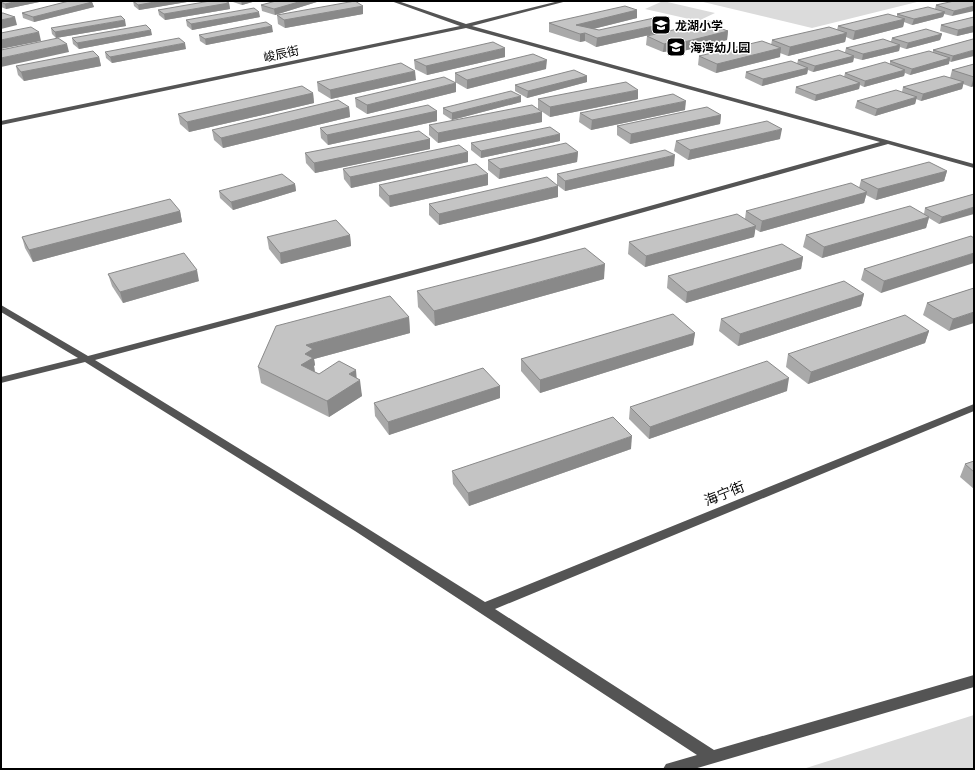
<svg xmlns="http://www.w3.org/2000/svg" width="975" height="770" font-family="'Exo 2','Noto Sans SC',sans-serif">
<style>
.green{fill:#dbdbdb}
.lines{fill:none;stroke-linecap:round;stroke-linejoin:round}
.minor{fill:#545454;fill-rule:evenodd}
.wall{fill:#a9a9a9}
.shaded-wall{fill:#898989}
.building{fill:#c4c4c4;stroke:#898989}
.labels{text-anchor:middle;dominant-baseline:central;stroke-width:3;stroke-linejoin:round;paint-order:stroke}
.far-poi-label{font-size:12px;font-weight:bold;fill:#000;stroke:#fff;text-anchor:start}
.far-street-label{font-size:12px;fill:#000;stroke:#fff}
.street-label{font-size:14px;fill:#000;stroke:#fff}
</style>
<rect width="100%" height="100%" fill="#fff"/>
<g class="green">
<polygon points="663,1 715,13 698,21 645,9"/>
<polygon points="699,1 921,1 812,28"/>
<polygon points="974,715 974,769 803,769"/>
</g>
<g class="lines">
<polygon class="minor" points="391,1 398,1 466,24 559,1 567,1 472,26 974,164 974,168 888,144 537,242 95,360 274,470 485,602 974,404 974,411 495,609 714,750 974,675 974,687 694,769 663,769 666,764 697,755 355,531 85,362 1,383 1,377 78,358 1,312 1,305 88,356 531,239 880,142 466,28 1,125 1,121 460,26"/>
</g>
<g class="wall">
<polygon points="1,1 44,1 6,9 1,7"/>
<polygon points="133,1 193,1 139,10 134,6"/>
<polygon points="233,1 256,1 242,5 233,2"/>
<polygon points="276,1 320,1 275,15 262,11 261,5"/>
<polygon points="974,1 952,16 944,14 943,17 912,25 904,22 903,27 853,40 846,37 845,42 788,56 780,53 780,57 716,73 698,65 699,56 771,45 772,40 837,30 838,26 897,17 897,14 935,9 936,5"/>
<polygon points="92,2 94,7 34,22 23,18 22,13"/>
<polygon points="229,3 230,9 165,20 159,15 158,10"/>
<polygon points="363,6 363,14 285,28 278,24 277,15"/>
<polygon points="637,10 637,18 593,29 599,30 667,31 596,47 585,41 580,42 549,32 549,23"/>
<polygon points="260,17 192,30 187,26 186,20"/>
<polygon points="974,17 974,32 957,36 940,31 941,25"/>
<polygon points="702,23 718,25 717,27 728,31 727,40 675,53 670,51 663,52 646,45 647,36 679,29 680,25"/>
<polygon points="126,26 56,38 52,34 51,28"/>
<polygon points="273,32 206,45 200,41 199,35"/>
<polygon points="942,34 940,40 906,49 900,47 899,51 862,60 854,58 853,62 813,72 808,70 807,74 762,86 745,78 746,72 797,64 798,60 845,52 846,48 891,41 892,38"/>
<polygon points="152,35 79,49 73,44 72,38"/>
<polygon points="973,39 951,62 949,61 949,64 910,75 905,73 904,76 864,87 860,85 859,89 815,101 795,93 796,87 844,77 845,73 890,64 890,61 933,52 933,50"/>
<polygon points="186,49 112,63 106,58 105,52"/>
<polygon points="99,57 101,66 24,81 18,75 16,66"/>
<polygon points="505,57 427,75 415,69 414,60"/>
<polygon points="974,64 974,86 971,87 963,84 962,89 921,101 916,99 915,104 875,116 855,108 857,101 902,92 903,87 950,78 952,70"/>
<polygon points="546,69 467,89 455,82 455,73"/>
<polygon points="587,76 587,82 527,98 515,91 515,85"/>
<polygon points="416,80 331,99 318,91 317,82"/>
<polygon points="456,92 367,114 356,107 355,98"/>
<polygon points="313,93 314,103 189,132 180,124 178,114"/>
<polygon points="538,99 638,99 550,117 538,109"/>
<polygon points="521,102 452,120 443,114 443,108"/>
<polygon points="349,107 350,117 223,148 214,140 212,130"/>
<polygon points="685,110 591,130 579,122 580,113"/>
<polygon points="437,111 437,121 328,145 321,138 320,128"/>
<polygon points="721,115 720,124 630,144 617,135 617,126"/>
<polygon points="542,122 438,143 429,135 429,125"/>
<polygon points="430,139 430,149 315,173 306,163 305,153"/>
<polygon points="780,139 688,160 674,151 676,141"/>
<polygon points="560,141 481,158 471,150 471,143"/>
<polygon points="578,152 577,162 499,179 488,170 488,160"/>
<polygon points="468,162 351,188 344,179 343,169"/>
<polygon points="674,166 565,191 557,185 557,174"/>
<polygon points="947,171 944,181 876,200 866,195 864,203 760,232 755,229 754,237 645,267 628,254 629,242 745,219 746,211 859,188 861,180"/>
<polygon points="295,184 296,191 233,210 220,198 219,191"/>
<polygon points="379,185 488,185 390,207 379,196"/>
<polygon points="974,194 939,224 929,218 926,228 822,258 803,247 806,235 924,214 925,208"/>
<polygon points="558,197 439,225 429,215 429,204"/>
<polygon points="180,211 182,222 33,262 25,248 22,237"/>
<polygon points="350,235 351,246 281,264 269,249 267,237"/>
<polygon points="974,238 881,293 861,280 864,269"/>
<polygon points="803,257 801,269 686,303 667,288 668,276"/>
<polygon points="108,274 199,281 123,303 112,286"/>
<polygon points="604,279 435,326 418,307 417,291"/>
<polygon points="974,288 949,331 923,315 927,303"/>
<polygon points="864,294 861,306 738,346 719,331 721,319"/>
<polygon points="409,317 410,333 314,359 315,365 314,366 315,372 319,374 357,378 362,396 329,417 261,383 258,367"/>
<polygon points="929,331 925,343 808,384 786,367 788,354"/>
<polygon points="695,333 693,345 540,393 521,371 521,359"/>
<polygon points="500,386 500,398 389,435 375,416 374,403"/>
<polygon points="787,391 649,439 629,419 630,407"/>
<polygon points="631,449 469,506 453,484 452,471"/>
<polygon points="974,461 974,489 960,477 965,464"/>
</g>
<g class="shaded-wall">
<polygon points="18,1 44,1 6,9 5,4"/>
<polygon points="160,1 193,1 139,10 138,5"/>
<polygon points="241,1 256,1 242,5"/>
<polygon points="302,1 320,1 275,15 274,9"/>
<polygon points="92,2 94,7 34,22 33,17"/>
<polygon points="229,3 230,9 165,20 164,14"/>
<polygon points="363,6 363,14 285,28 284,20"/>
<polygon points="974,6 974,11 952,16 954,11"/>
<polygon points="637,10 637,18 577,33 576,25"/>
<polygon points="259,12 260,17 192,30 191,24"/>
<polygon points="945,12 943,17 912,25 914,19"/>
<polygon points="15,17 17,25 1,29 1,20"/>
<polygon points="905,19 903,27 853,40 855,31"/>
<polygon points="125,20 126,26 56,38 55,32"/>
<polygon points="668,23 667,31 596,47 597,38"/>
<polygon points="272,26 273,32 206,45 205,39"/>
<polygon points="974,26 974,32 957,36 958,30"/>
<polygon points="151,30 152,35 79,49 77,43"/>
<polygon points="728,31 727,40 675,53 676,44"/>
<polygon points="39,32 41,41 1,49 1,40"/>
<polygon points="585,33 585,41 580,42 580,34"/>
<polygon points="847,33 845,42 788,56 790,47"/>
<polygon points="942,34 940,40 906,49 908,43"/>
<polygon points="671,42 670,51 663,52 664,44"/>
<polygon points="185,43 186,49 112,63 110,57"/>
<polygon points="67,44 69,52 1,67 1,58"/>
<polygon points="900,45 899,51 862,60 863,54"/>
<polygon points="505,48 505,57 427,75 426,66"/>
<polygon points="781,48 780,57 716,73 717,64"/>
<polygon points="974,50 974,56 951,62 953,56"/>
<polygon points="854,56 853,62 813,72 815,66"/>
<polygon points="99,57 101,66 24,81 21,72"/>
<polygon points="950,58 949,64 910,75 912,69"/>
<polygon points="547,60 546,69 467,89 467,80"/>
<polygon points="808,68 807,74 762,86 763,79"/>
<polygon points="905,70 904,76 864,87 865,81"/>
<polygon points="415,71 416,80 331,99 330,90"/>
<polygon points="587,76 587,82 527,98 528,91"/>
<polygon points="974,77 974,86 971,87"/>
<polygon points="964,82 962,89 921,101 923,94"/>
<polygon points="456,83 456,92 367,114 367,105"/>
<polygon points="860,83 859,89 815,101 816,95"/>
<polygon points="638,90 638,99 550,117 550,107"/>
<polygon points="313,93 314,103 189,132 187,122"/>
<polygon points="521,96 521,102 452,120 452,113"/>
<polygon points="917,97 915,104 875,116 877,109"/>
<polygon points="686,101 685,110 591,130 592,120"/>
<polygon points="349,107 350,117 223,148 221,138"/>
<polygon points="437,111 437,121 328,145 327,135"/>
<polygon points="542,112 542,122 438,143 438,133"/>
<polygon points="721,115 720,124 630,144 631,134"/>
<polygon points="782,129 780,139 688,160 690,150"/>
<polygon points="560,134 560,141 481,158 481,151"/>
<polygon points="430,139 430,149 315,173 314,163"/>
<polygon points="468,152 468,162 351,188 350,177"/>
<polygon points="578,152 577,162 499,179 500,169"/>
<polygon points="675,155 674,166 565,191 565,181"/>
<polygon points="947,171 944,181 876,200 878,189"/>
<polygon points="488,174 488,185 390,207 389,196"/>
<polygon points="295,184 296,191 233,210 231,202"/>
<polygon points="558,186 558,197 439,225 439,214"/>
<polygon points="867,192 864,203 760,232 762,221"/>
<polygon points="974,207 974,214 939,224 942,217"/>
<polygon points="180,211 182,222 33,262 29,250"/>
<polygon points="929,217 926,228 822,258 824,247"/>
<polygon points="756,226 754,237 645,267 646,256"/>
<polygon points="350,235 351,246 281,264 280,253"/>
<polygon points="974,253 974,263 881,293 884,281"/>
<polygon points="803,257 801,269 686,303 687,292"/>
<polygon points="605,264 604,279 435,326 434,311"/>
<polygon points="197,270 199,281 123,303 120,292"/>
<polygon points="864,294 861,306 738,346 740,334"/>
<polygon points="974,312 974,323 949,331 953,319"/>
<polygon points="409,317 410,333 314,359 315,365 314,366 315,374 301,365 306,345"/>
<polygon points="929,331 925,343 808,384 811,372"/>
<polygon points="695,333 693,345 540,393 540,380"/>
<polygon points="356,370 357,382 360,380 362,396 329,417 327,401 349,374"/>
<polygon points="789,378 787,391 649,439 650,427"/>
<polygon points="500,386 500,398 389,435 388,422"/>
<polygon points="632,436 631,449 469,506 468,493"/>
</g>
<g class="building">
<polygon points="1,1 18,1 5,4 1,2"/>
<polygon points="69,1 90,1 92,2 33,17 22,13"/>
<polygon points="133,1 160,1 138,5"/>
<polygon points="210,1 225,1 229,3 164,14 158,10"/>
<polygon points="276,1 302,1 274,9 261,5"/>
<polygon points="355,1 363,6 284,20 277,15"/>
<polygon points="954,1 974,1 974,6 954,11 936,5"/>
<polygon points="625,6 637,10 576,25 599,30 654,18 668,23 597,38 585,33 580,34 549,23"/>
<polygon points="928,7 945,12 914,19 897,14"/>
<polygon points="254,8 259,12 191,24 186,20"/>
<polygon points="1,13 3,13 15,17 1,20"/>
<polygon points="888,14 905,19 855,31 838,26"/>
<polygon points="121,16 125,20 55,32 51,28"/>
<polygon points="974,17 974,26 958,30 941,25"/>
<polygon points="697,21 702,23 708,21 718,25 713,26 728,31 676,44 671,42 664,44 647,36 686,27 680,25"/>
<polygon points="266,22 272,26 205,39 199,35"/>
<polygon points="146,25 151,30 77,43 72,38"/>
<polygon points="31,27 39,32 1,40 1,33"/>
<polygon points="829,27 847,33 790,47 772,40"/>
<polygon points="926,29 942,34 908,43 892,38"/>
<polygon points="58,38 67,44 1,58 1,50"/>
<polygon points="179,38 185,43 110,57 105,52"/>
<polygon points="883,39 900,45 863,54 846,48"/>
<polygon points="973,39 974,40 974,50 953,56 933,50"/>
<polygon points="762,41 781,48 717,64 699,56"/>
<polygon points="493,42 505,48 426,66 414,60"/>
<polygon points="838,50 854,56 815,66 798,60"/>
<polygon points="93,51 99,57 21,72 16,66"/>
<polygon points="929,51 950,58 912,69 890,61"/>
<polygon points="533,54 547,60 467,80 455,73"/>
<polygon points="791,61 808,68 763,79 746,72"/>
<polygon points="885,62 905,70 865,81 845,73"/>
<polygon points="401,63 415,71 330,90 317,82"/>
<polygon points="974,64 974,77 952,70"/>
<polygon points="574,70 587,76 528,91 515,85"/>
<polygon points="840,75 860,83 816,95 796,87"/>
<polygon points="944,76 964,82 923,94 903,87"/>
<polygon points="444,77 456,83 367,105 355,98"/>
<polygon points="626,82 638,90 550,107 538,99"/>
<polygon points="302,86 313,93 187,122 178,114"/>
<polygon points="896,90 917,97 877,109 857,101"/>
<polygon points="511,91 521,96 452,113 443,108"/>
<polygon points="673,94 686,101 592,120 580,113"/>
<polygon points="338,100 349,107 221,138 212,130"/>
<polygon points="428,105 437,111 327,135 320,128"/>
<polygon points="532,105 542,112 438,133 429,125"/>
<polygon points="707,107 721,115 631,134 617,126"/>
<polygon points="767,121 782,129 690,150 676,141"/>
<polygon points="550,127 560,134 481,151 471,143"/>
<polygon points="419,131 430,139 314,163 305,153"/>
<polygon points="566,143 578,152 500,169 488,160"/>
<polygon points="459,145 468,152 350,177 343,169"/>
<polygon points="665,150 675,155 565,181 557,174"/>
<polygon points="929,162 947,171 878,189 861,180"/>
<polygon points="476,164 488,174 389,196 379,185"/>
<polygon points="282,174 295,184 231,202 219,191"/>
<polygon points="547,177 558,186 439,214 429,204"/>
<polygon points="851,183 867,192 762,221 746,211"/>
<polygon points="974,194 974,207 942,217 925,208"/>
<polygon points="170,199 180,211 29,250 22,237"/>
<polygon points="910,206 929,217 824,247 806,235"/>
<polygon points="737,214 756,226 646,256 629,242"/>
<polygon points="336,220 350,235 280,253 267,237"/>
<polygon points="971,236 974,238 974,253 884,281 864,269"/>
<polygon points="782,244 803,257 687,292 668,276"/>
<polygon points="585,248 605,264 434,311 417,291"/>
<polygon points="184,253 197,270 120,292 108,274"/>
<polygon points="844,281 864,294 740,334 721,319"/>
<polygon points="974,288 974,312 953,319 927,303"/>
<polygon points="390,296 409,317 306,345 313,349 305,354 313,358 301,365 319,374 339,361 356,370 349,374 360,380 327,401 258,367 276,326"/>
<polygon points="673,314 695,333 540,380 521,359"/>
<polygon points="905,315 929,331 811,372 788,354"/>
<polygon points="767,361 789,378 650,427 630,407"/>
<polygon points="483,368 500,386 388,422 374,403"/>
<polygon points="613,417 632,436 468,493 452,471"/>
<polygon points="974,461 974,472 965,464"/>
</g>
<defs>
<g id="school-square" transform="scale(1)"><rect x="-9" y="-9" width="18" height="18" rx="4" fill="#000" stroke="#fff"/><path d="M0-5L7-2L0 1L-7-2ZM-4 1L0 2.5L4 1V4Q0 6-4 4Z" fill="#fff"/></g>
</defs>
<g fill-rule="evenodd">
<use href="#school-square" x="661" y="25"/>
<use href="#school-square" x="676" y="47"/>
</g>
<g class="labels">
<g class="far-poi-label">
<text x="675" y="25">龙湖小学</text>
<text x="690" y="47">海湾幼儿园</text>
</g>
<g class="far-street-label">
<text transform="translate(281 53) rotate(-12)">峻辰街</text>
</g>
<g class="street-label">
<text transform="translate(724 493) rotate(-22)">海宁街</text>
</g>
</g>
<rect width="975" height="770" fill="none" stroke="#000000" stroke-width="4"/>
</svg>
